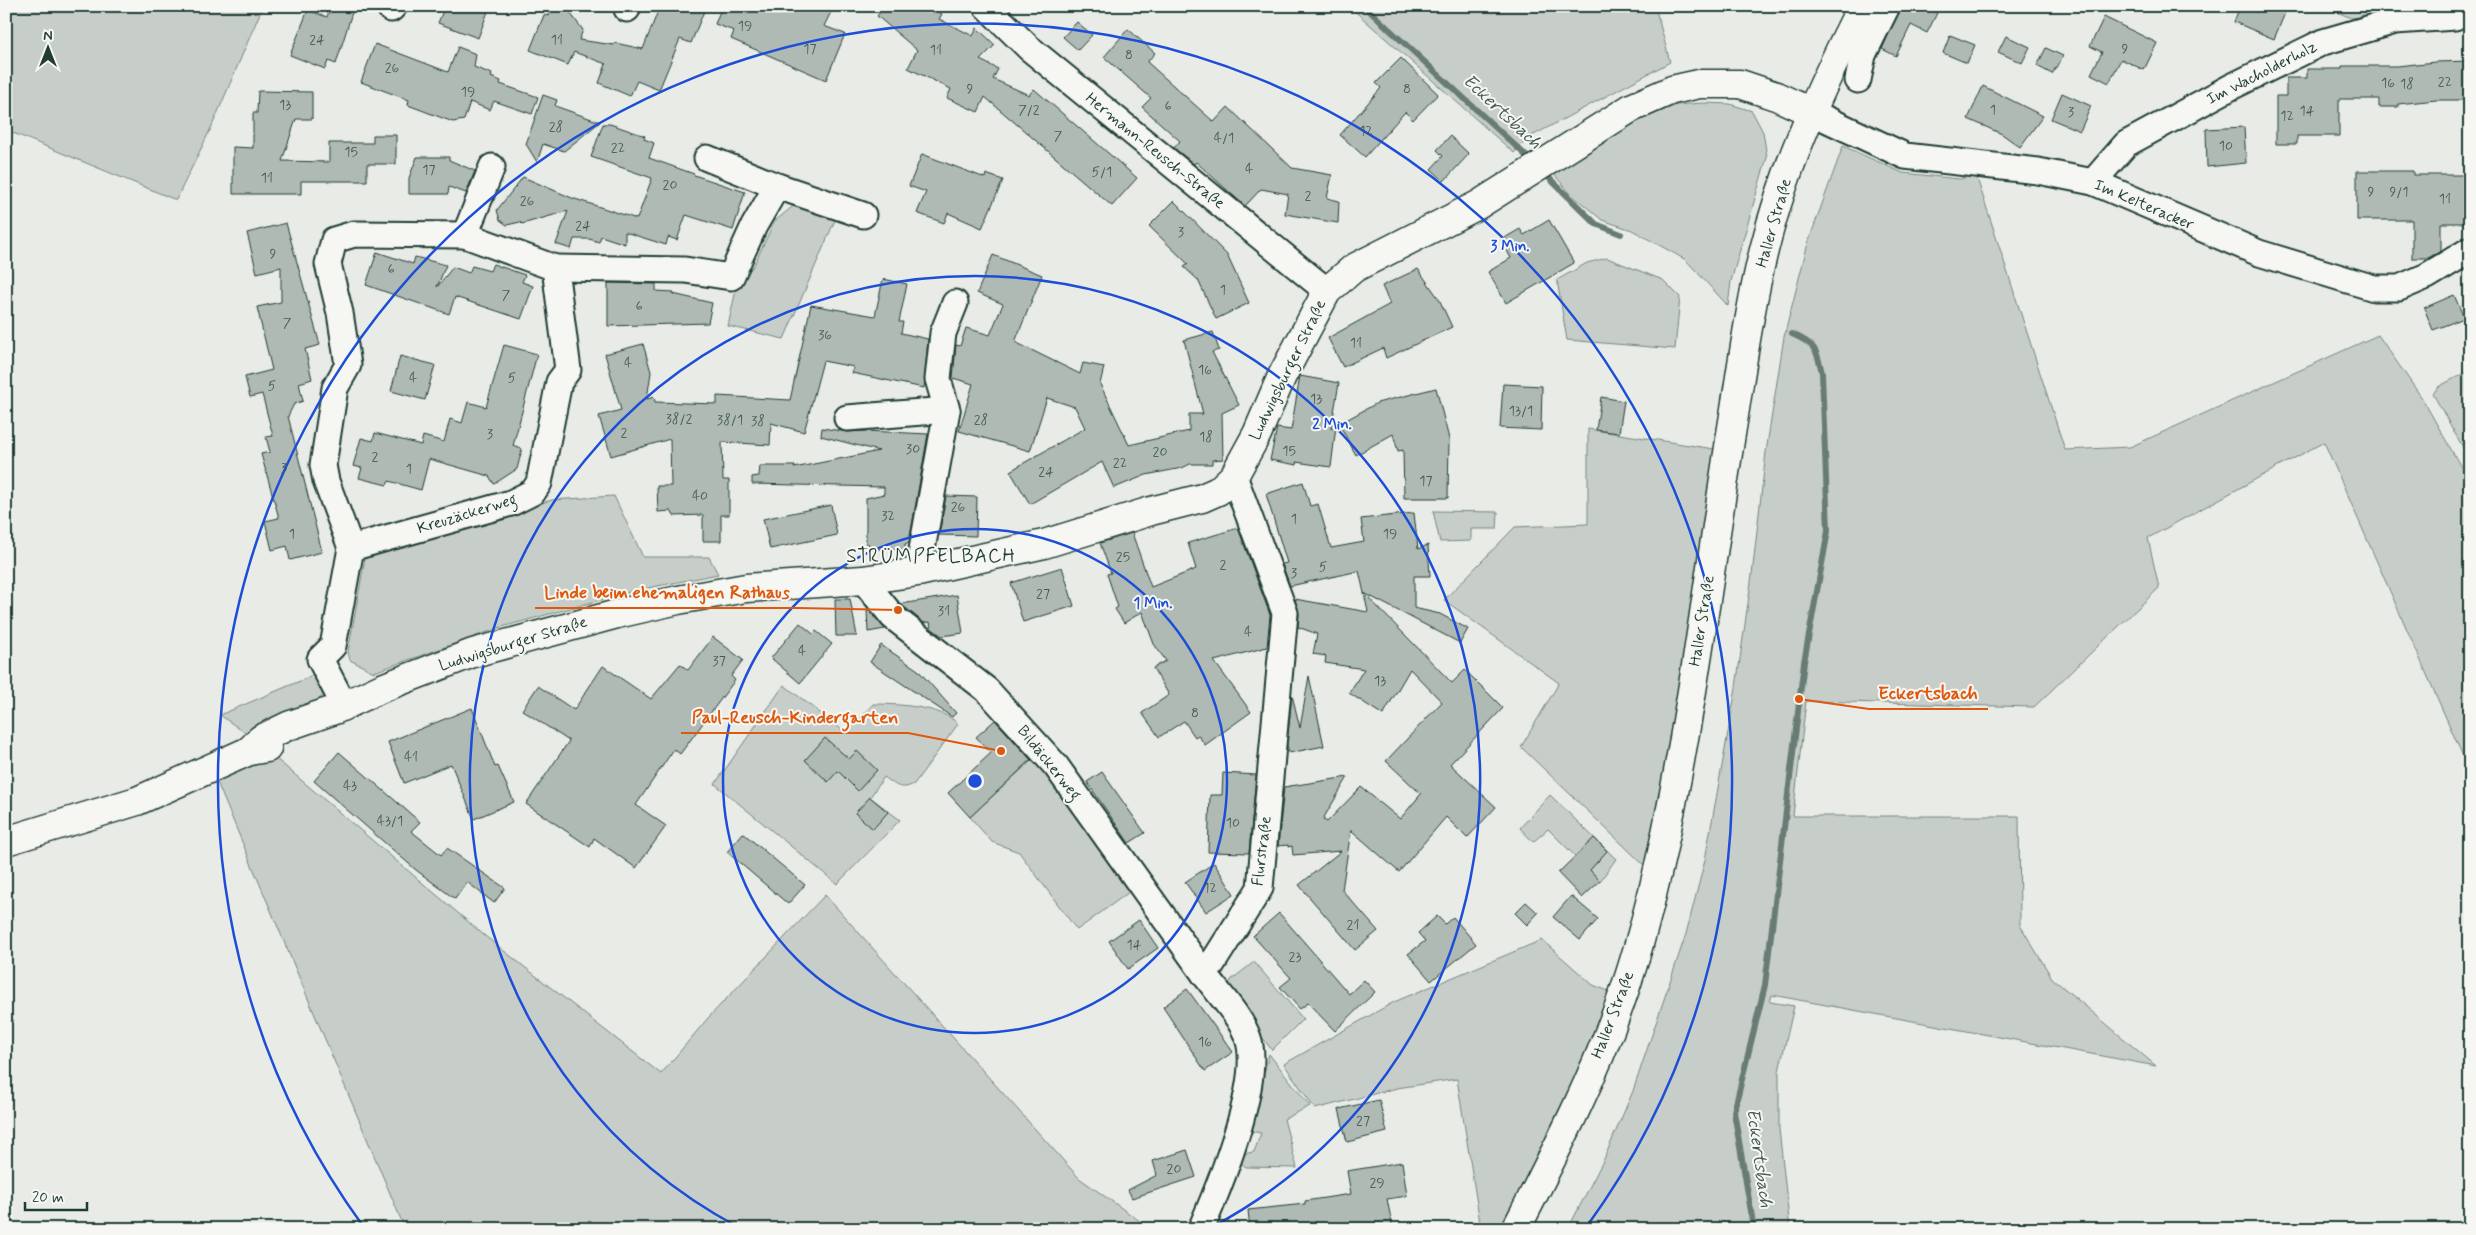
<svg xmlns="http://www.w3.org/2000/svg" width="2476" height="1235" font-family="Mynerve,sans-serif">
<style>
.green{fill:#c7cec9;stroke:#73867e}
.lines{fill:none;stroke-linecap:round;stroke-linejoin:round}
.stream{stroke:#687c75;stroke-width:6}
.building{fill:#b0bab5;stroke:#1f3d34}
.minor-casing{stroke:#1f3d34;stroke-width:29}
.tertiary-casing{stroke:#1f3d34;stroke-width:31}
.primary-casing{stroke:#1f3d34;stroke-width:31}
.minor{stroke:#f6f6f2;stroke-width:25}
.tertiary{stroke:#f6f6f2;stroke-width:28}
.primary{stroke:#f6f6f2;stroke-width:28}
.ring{fill:none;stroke:#1d4ed8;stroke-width:2.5}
.labels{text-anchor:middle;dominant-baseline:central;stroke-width:4;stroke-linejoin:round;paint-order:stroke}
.number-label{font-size:14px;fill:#435c54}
.street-label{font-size:16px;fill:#1f3d34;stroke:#f6f6f2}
.water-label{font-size:18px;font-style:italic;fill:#445c54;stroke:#f6f6f2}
.quarter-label{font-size:19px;letter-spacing:1px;fill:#1f3d34;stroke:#f6f6f2}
.centre{fill:#1d4ed8;stroke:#f6f6f2;stroke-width:2.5}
.ring-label{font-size:15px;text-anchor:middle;font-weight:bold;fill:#1d4ed8;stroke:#f6f6f2;stroke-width:4;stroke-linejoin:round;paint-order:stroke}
.leader{fill:none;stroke:#de580e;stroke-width:2}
.callout-dot{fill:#de580e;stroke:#f6f6f2;stroke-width:2}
.callout-label{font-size:18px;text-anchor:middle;font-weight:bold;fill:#de580e;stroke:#f6f6f2;stroke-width:4;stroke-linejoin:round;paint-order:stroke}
</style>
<rect width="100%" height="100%" fill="#e9ebe7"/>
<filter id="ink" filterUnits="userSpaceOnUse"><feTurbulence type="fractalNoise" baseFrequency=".02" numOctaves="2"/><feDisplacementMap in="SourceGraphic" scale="10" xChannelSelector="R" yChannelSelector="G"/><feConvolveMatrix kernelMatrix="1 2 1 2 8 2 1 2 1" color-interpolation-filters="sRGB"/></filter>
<g filter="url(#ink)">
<g class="green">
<polygon points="6,6 263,6 212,126 176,200 6,130"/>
<polygon points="1349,6 1655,6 1670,62 1530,137 1514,153"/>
<polygon points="2324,6 2421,6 2420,11 2351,18"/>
<polygon points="1703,103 1730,104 1752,111 1763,132 1767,157 1731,281 1728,306 1686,260 1632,230 1602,220 1571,194 1551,171 1641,120 1676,105"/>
<polygon points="1843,146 1903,173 1959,179 1976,175 2065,450 2130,447 2378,335 2422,398 2470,483 2470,772 2324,442 2148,538 2159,588 2034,707 1806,701 1793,816 2019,816 2020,925 2052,978 2156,1066 1772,995 1770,1002 1794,1006 1779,1071 1779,1129 1790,1229 1568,1229 1604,1159 1633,1091 1686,934 1705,860 1735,694 1752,575 1766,452 1784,337 1808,243"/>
<polygon points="798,202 838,213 784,339 728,326 737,285 754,265 774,222"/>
<polygon points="1607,258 1663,280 1680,297 1675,349 1567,340 1557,280 1587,263"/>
<polygon points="2470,370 2470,460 2433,394 2438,387"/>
<polygon points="1588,429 1714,449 1665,780 1647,868 1521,747 1559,683 1444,600 1515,527 1588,524"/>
<polygon points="614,496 643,557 709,557 718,574 633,591 502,627 374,672 350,660 348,652 366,553 552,500"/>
<polygon points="1433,511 1498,512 1497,529 1471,529 1471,541 1440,542"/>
<polygon points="314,675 321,679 324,694 312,707 248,735 220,715"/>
<path d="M 784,685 L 846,733 L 873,704 C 896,704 942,706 958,724 L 914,784 C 900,791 896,785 884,777 L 870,797 L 900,820 L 837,884 L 715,784 Z"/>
<polygon points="274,757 485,936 661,1074 708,1018 825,895 1079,1178 1151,1229 405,1229 216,780"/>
<polygon points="1033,759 1054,775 1136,887 1077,930 1019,852 992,842 970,817"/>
<polygon points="1550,795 1616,859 1600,881 1548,829 1533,842 1520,828"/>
<polygon points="1542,940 1593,985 1611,992 1552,1142 1508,1229 1481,1229 1457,1079 1397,1088 1315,1109 1284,1064 1394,1002"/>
<polygon points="1254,962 1303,1019 1272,1050 1236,1003 1228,987 1231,980"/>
<polygon points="1269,1054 1310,1106 1284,1119 1297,1168 1246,1167 1237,1160 1237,1155 1254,1152 1261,1133 1249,1131"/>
</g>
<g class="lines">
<g class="stream">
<polyline points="1364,6 1534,163"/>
<polyline points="1543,172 1596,224 1621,234"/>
<path d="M 1754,1229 L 1734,1112 L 1765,985 L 1804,662 L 1828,531 L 1822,373 C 1817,349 1815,344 1792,334"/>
</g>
</g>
<g class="building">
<polygon points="331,6 354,6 336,64 328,61 325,69 290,55 308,10 327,17"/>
<polygon points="445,6 490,6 478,38 438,23"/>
<polygon points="552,6 565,6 583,30 579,40 614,45 615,43 643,49 660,6 693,6 704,11 691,43 680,39 659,90 637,81 630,96 599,83 606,64 574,52 568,65 530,50 544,15 549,16"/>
<polygon points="722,6 834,6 824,26 845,34 826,80 731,39 734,31 715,24"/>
<polygon points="885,6 927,6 942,14 939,19 973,36 977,28 995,45 980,60 998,69 993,79 1029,95 1034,89 1137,178 1112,206 985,97 978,112 947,98 951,89 908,68 917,50 877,16"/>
<polygon points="1901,6 1924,6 1937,13 1927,33 1911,25 1896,56 1882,49"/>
<polygon points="2240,6 2288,6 2274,39 2234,22"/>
<polygon points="2104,17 2157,43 2144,70 2121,59 2109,83 2091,74 2102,52 2090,46"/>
<polygon points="1077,22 1092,35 1078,50 1063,37"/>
<polygon points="1128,29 1155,53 1147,62 1214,122 1228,107 1292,168 1332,175 1327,198 1339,201 1338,223 1285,214 1288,194 1261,189 1245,206 1196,162 1194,164 1174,148 1180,141 1142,107 1151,98 1104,57"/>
<polygon points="1950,35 1975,45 1967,63 1943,53"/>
<polygon points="2006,36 2030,47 2022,63 1998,52"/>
<polygon points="375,44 448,72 458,47 476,54 474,67 492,74 491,77 501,81 500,84 538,97 532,114 494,101 490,110 470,102 464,120 453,122 408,105 409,100 361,82"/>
<polygon points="2046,48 2063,56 2052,74 2037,66"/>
<polygon points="1401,58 1438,94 1413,120 1405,112 1365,157 1340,135 1381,88 1376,83"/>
<polygon points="2470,61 2470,100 2436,100 2398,104 2398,107 2379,107 2379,99 2339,99 2339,136 2297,136 2297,144 2276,144 2276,96 2286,96 2286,78 2307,78 2307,69 2342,69 2342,66 2397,66 2435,62"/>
<polygon points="1983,86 2043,116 2020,147 2002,134 1968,119"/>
<polygon points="258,91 312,92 312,119 296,119 282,161 329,162 329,143 373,143 373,135 396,135 396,164 367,164 367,181 301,181 301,194 233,194 233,147 253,148 253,113 257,113"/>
<polygon points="2062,93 2091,106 2080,131 2051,119"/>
<polygon points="543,95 557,100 555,106 600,122 564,151 543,144 537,162 526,144"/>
<polygon points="603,124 610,124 645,136 644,139 654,143 649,158 694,174 694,175 745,192 733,230 686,215 677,240 668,237 666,245 625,232 625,244 601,236 599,242 589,239 574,239 571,249 556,244 568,211 522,224 520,222 507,225 500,220 497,210 523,177 572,198 637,219 652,178 591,157"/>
<polygon points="2244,127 2246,163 2207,167 2206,129"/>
<polygon points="1450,136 1469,154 1444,181 1431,169 1443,156 1437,150"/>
<polygon points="922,154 985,178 986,174 1003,180 982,228 948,213 944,223 917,213 926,192 909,186"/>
<polygon points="417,157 449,157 449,160 475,171 466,193 449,187 448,194 409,194 409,178"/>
<polygon points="2357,171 2413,171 2413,175 2470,175 2470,223 2441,223 2441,251 2428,258 2412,258 2412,220 2357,220"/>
<polygon points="1174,201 1227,255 1249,303 1216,319 1198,280 1184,267 1188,264 1149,226"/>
<polygon points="1549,220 1574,263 1506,303 1488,272 1511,258 1501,240 1520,229 1524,235"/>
<polygon points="286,223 320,345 305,349 312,379 299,383 303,401 294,404 288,416 322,552 290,560 287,546 272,550 265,521 279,518 261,454 270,452 266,437 273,436 262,394 250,397 245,377 272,370 257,307 281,302 281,267 257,273 247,233"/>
<polygon points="377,252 413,264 415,257 446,265 437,287 453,267 469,273 472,266 490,271 493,264 525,275 522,282 533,286 521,319 455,297 449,314 366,285"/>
<polygon points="993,255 1042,275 1015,342 1080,374 1083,363 1104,367 1100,384 1129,445 1189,431 1189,414 1203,414 1184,340 1213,332 1219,350 1212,352 1239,405 1222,413 1223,459 1212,460 1212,464 1190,464 1182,468 1146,475 1114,488 1102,462 1030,504 1010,471 1085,428 1075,407 1047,398 1030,451 959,431 973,384 953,378 956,345 960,346 966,328 990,335 1003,304 977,293"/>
<polygon points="1418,269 1439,299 1452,327 1386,358 1383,348 1343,367 1328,338 1390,304 1382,286"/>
<polygon points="883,279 907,284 899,322 903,322 901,333 928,339 924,388 852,373 854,367 823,361 804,432 771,423 770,445 722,442 723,480 729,480 729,515 721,515 721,541 703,541 703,515 674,516 671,511 658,512 657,486 671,486 670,439 611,456 599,416 621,410 605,354 643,344 651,372 647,399 654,397 655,402 717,404 717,396 790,400 811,305 875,316"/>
<polygon points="608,283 656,284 656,291 674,292 673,294 712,303 708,323 608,326"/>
<polygon points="2454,295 2464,318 2433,330 2424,308"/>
<polygon points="504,345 537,354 513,446 522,449 517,469 494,484 489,476 429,459 421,490 389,481 387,485 359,478 362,468 353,466 361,438 373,441 375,433 421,445 423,436 444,442 450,419 462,423 468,402 486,407"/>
<polygon points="400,356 435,365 425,400 391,391"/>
<polygon points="1300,376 1339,383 1331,429 1336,426 1331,467 1296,462 1297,465 1270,460 1277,428 1291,430"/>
<polygon points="1503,384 1542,386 1541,430 1500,428"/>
<polygon points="1436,388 1449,439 1448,498 1404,498 1403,450 1398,451 1393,434 1356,455 1339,424 1377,403"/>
<polygon points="1601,397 1624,401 1619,433 1596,430"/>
<polygon points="822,428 848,432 867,431 928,434 909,543 905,544 905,549 869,549 869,544 866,544 866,498 884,494 884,487 752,484 752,477 759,476 760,466 795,466 794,468 879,451 821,436"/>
<polygon points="1303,482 1310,506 1318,504 1331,548 1364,542 1361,519 1414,513 1418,549 1428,545 1430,576 1414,576 1414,608 1440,614 1468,629 1460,643 1364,593 1359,571 1290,586 1282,564 1287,563 1266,494"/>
<polygon points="946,496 977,497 976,536 939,535"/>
<polygon points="831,505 837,535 770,549 763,519"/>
<polygon points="1238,528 1270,615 1267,647 1214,661 1251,712 1205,745 1198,735 1195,737 1184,721 1159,737 1142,713 1169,695 1153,668 1166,661 1154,644 1142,612 1124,623 1115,609 1118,607 1107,574 1111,573 1100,543 1132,533 1151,587 1196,569 1188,543"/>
<polygon points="1062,567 1074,606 1023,622 1011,583"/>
<polygon points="1364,593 1452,683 1465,670 1503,708 1450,764 1496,807 1467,838 1446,817 1399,872 1351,830 1342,890 1378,931 1355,950 1299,885 1341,851 1293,855 1292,846 1288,847 1288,845 1278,846 1284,787 1348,777 1323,819 1327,822 1361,787 1400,819 1421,794 1386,761 1442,702 1410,669 1383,715 1349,693 1364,669 1325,663 1326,656 1313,654 1317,634 1298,627 1299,614 1295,599 1368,612"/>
<polygon points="957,595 963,633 942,636 931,628 930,622 924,623 901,604"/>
<polygon points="835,599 850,599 857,636 836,636"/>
<polygon points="867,609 868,609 885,629 868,632"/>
<polygon points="800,623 813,634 816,631 832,644 800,683 771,658"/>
<polygon points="713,637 743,660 731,676 735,680 680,754 674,749 636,805 666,826 636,868 594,838 590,847 526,804 569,741 522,710 538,686 574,710 603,666 651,699 680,664 688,670"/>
<polygon points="881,645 918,670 956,713 952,717 870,662"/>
<polygon points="1309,676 1324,746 1289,753 1287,745 1292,695 1300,728"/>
<polygon points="472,708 495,767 498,766 514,802 474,819 451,764 404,783 388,742"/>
<polygon points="995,720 1031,760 970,817 948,793 991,753 976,737"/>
<polygon points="825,738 849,759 857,751 877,770 858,791 838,771 828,782 805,760"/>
<polygon points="339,752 420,822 411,831 441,855 447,848 505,888 494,903 467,882 455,899 416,870 314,781"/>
<polygon points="1102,772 1145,833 1129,843 1087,782"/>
<polygon points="1223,773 1256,775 1249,853 1208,852 1210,795 1222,795"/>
<polygon points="870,797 888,812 873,829 855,813"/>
<polygon points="743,833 805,885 788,904 727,852"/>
<polygon points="1594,838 1607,851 1590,870 1600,881 1582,898 1558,873"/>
<polygon points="1214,863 1234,894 1206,912 1185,882"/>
<polygon points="1571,896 1598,919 1580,940 1553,917"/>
<polygon points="1526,902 1538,913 1527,925 1515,913"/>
<polygon points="1279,913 1349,994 1364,980 1375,992 1335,1031 1308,1003 1300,1009 1280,987 1291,978 1253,936"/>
<polygon points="1437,916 1445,924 1453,917 1476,944 1431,981 1408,954 1425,941 1418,933"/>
<polygon points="1139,920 1158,948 1128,969 1109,941"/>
<polygon points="1187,989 1233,1052 1205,1071 1163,1007"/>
<polygon points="1379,1100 1387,1132 1347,1142 1339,1109"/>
<polygon points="1187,1150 1196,1177 1132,1198 1128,1190 1157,1175 1153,1161"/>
<polygon points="1402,1162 1407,1196 1387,1199 1393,1229 1250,1229 1248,1210 1305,1204 1305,1201 1351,1194 1347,1171"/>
</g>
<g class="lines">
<g class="minor-casing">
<g id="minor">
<polyline points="986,6 1029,48 1327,291"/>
<polyline points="391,9 394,6"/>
<polyline points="627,9 627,6"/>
<polyline points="1858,80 1863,55 1887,6"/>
<polyline points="1811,112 1905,156 2038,171 2093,182 2259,253 2374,288 2399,288 2427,276 2470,250"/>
<polyline points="2093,182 2126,144 2231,87 2323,42 2395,21 2455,17"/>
<polyline points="777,186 863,215"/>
<polyline points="555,268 685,270 731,277 754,226 777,186 707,158"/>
<polyline points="847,418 947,410"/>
<polyline points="351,548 511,503 533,492 539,483 559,382 568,370 555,268 465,235"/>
<polyline points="918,572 947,410 938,379 943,333 955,303"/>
<polyline points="863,580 893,617 987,690 1056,766 1205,975"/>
<polyline points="344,705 320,659 333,646 351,548 326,481 323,465 335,388 348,365 340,313 328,264 334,240 354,234 465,235 492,167"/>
<path d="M 1201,1229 C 1219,1187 1263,1080 1248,1038 C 1241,1017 1218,993 1205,975 L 1260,888 L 1285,613 L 1234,476"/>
</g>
</g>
<g class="tertiary-casing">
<g id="tertiary">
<polyline points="249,751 261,739 288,726 337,709 382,688 473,653 617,614 678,600 746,588 863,580 918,572 1044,544 1151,511 1202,498 1218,491 1234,476 1257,434 1282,376 1327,291 1354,268 1478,205 1631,108 1672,90 1699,84 1740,84 1776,96 1811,112"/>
<polyline points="6,841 137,801 249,751 267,748"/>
</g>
</g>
<g class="primary-casing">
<path id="primary" d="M 1516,1229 C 1556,1151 1597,1072 1625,989 C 1640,945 1652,897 1662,852 C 1692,714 1709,573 1731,434 C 1741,373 1749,310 1764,250 C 1785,165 1822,84 1862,6"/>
</g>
<use href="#minor" class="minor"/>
<use href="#tertiary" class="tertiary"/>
<use href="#primary" class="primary"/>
</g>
</g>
<g class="ring">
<circle cx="975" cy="781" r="252"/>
<path d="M738 1227A505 505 0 1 1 1212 1227"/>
<path d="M363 1226A757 757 0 1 1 1587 1226"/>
</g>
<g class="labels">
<g class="number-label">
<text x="745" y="26">19</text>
<text x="317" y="40">24</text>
<text x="557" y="40">11</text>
<text x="810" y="49">17</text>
<text x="2125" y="49">9</text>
<text x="936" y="50">11</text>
<text x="1129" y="55">8</text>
<text x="392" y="68">26</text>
<text x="2445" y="82">22</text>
<text x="2388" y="83">16</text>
<text x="2407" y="84">18</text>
<text x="970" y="89">9</text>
<text x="1407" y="89">8</text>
<text x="468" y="92">19</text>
<text x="285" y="105">13</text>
<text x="1168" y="106">6</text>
<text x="1029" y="110">7/2</text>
<text x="1993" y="110">1</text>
<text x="2307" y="111">14</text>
<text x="2071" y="112">3</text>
<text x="2287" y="116">12</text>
<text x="556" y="127">28</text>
<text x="1366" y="131">12</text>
<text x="1058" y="136">7</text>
<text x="1224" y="138">4/1</text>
<text x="2226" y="146">10</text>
<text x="618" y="148">22</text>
<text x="351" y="152">15</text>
<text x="1249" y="169">4</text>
<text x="429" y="170">17</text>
<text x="1102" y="172">5/1</text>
<text x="267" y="178">11</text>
<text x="670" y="185">20</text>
<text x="2371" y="192">9</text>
<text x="2399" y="192">9/1</text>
<text x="1308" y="196">2</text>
<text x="2445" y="199">11</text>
<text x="527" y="201">26</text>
<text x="583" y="226">24</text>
<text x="1181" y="232">3</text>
<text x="273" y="254">9</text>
<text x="391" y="269">6</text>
<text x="1223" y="290">1</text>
<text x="506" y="295">7</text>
<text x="639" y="306">6</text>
<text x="287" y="323">7</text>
<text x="825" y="335">36</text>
<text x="1356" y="343">11</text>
<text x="628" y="363">4</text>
<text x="1205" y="370">16</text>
<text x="413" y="378">4</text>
<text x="512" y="378">5</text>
<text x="272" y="386">5</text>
<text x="1316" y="399">13</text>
<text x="1521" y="411">13/1</text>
<text x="679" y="419">38/2</text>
<text x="730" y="420">38/1</text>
<text x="981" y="420">28</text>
<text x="758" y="421">38</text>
<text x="624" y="433">2</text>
<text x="490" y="434">3</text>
<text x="1206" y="437">18</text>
<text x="913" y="449">30</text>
<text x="1289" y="451">15</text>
<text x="1160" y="452">20</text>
<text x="375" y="457">2</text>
<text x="1120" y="463">22</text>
<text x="284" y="468">3</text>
<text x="409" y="469">1</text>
<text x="1046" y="472">24</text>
<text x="1426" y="481">17</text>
<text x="700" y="496">40</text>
<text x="958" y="507">26</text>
<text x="888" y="516">32</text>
<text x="1294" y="519">1</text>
<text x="292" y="534">1</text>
<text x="1390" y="534">19</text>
<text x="1123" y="557">25</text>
<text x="1223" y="565">2</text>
<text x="1323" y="567">5</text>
<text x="1294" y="573">3</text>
<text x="1043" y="594">27</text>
<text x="944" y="611">31</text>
<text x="1248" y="632">4</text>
<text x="802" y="651">4</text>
<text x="719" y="661">37</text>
<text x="1380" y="681">13</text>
<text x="1195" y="713">8</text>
<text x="411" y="757">41</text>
<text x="350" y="786">43</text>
<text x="390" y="821">43/1</text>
<text x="1233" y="823">10</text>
<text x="1210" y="888">12</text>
<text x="1353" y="925">21</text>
<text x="1134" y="945">14</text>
<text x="1295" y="957">23</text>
<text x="1205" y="1042">16</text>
<text x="1363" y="1121">27</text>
<text x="1174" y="1169">20</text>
<text x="1377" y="1183">29</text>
</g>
<g class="street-label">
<text transform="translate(2262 73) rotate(-27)">Im Wacholderholz</text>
<text transform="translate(1155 151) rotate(39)">Hermann-Reusch-Straße</text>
<text transform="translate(2144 205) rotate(23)">Im Kelteracker</text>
<text transform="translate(1774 223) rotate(-74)">Haller Straße</text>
<text transform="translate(1288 370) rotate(-64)">Ludwigsburger Straße</text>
<text transform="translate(467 514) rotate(-17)">Kreuzäckerweg</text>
<text transform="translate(1702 621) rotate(-81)">Haller Straße</text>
<text transform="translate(513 644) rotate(-17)">Ludwigsburger Straße</text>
<text transform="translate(1049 763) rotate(51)">Bildäckerweg</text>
<text transform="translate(1262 851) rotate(-83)">Flurstraße</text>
<text transform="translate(1613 1015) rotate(-69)">Haller Straße</text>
</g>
<g class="water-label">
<text transform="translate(1502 112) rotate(43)">Eckertsbach</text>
<text transform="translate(1759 1158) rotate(82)">Eckertsbach</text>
</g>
<g class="quarter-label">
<text x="931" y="556">STRÜMPFELBACH</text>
</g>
</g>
<circle cx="975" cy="781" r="8" class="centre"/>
<g class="ring-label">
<text x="1510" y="251">3 Min.</text>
<text x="1332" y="429">2 Min.</text>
<text x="1153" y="608">1 Min.</text>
</g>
<path class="leader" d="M898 610L798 608H535M1799 699L1869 709H1988M1001 751L908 733H681"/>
<g class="callout-dot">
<circle cx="898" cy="610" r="5"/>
<circle cx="1799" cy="699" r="5"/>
<circle cx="1001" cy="751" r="5"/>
</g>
<g class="callout-label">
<text x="667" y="598">Linde beim ehemaligen Rathaus</text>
<text x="1928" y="699">Eckertsbach</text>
<text x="795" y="723">Paul-Reusch-Kindergarten</text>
</g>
<rect width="2476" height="1235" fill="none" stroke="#f6f6f2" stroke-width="25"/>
<rect x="12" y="12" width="2451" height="1210" fill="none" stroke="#1f3d34" stroke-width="2" filter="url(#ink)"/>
<g transform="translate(48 48)" stroke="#f6f6f2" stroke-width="4" paint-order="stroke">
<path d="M0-4L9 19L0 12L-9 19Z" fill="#1f3d34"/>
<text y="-8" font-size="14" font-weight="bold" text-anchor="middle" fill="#1f3d34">N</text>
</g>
<path d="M25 1202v8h62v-8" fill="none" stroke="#1f3d34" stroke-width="2.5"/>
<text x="32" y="1202" font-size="15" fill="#1f3d34" stroke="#f6f6f2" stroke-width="4" paint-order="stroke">20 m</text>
</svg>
